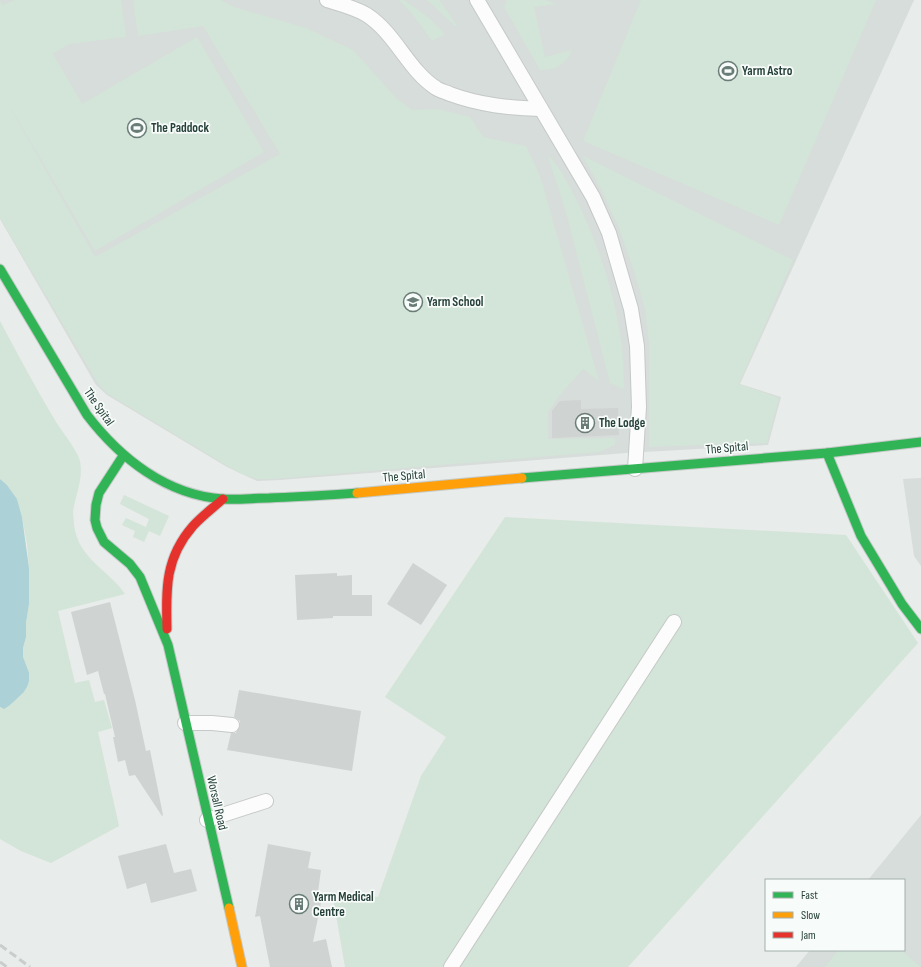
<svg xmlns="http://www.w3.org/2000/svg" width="921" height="967" font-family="'Sofia Sans Condensed',sans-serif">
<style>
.built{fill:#d7ddda}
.green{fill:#d3e4d8}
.water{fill:#acd1d7}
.building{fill:#cfd4d2}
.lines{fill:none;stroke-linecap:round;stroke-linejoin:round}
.lane-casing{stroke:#c5c9c7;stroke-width:16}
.fast-casing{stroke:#c4c9c7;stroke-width:11}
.slow-casing{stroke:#c4c9c7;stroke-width:11}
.jam-casing{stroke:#c4c9c7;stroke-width:11}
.lane{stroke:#fcfcfc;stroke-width:14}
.fast{stroke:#30b455;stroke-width:9}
.slow{stroke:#ff9f0a;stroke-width:9}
.jam{stroke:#e5322d;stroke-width:9}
.rail{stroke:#c9cdcb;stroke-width:3;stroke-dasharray:8 4;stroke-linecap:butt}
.labels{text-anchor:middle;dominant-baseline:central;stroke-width:3.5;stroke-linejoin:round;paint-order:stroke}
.poi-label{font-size:13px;font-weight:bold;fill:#264039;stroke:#f7fbf9;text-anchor:start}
.street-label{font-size:13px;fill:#264039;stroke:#f7fbf9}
</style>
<rect width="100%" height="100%" fill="#e8ecea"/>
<g class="built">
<polygon points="0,0 914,0 740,384 781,397 768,445 626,453 280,480 257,481 227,467 107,395 96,385 0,219"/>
<polygon points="921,478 921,566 914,556 903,479"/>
<polygon points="921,815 921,967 796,967 810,950 904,950 904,880 868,880"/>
</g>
<g class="green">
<polygon points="0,0 2,5 15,0 121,0 126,37 69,44 49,56 53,54 82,104 197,37 264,152 95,251 3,95 95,257 280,154 203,26 138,36 133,0 221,0 234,7 306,28 353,50 397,99 412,110 438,109 470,117 483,137 526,146 540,176 599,381 583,369 560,395 548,412 548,439 615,438 615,445 599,452 273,479 256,479 239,473 108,394 99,385 0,218"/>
<polygon points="398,0 404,0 407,2 428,17 445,34 432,41 409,10"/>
<polygon points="427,0 439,0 457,25 455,26"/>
<path d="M 507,0 L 545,0 L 556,4 L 534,7 L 545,57 L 572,50 C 565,65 557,70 540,70 L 504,7 Z"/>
<polygon points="641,0 876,0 779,225 583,141"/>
<path d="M 547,154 C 563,170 572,191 582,211 C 607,266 625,328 624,389 L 610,383 L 565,209 Z"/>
<polygon points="583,156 793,260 739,384 779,398 767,443 649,447 649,343 645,309 634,271 619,228 603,193"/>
<path d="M 0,321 C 17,353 34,385 53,417 C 61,431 73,444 79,458 C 85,475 75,496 73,512 C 73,516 74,521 74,525 C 79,560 107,568 125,594 L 58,611 L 75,683 L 89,680 L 95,702 L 104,700 L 112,728 L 98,732 L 119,826 L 51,863 L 21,851 L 0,839 L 0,707 L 1,708 L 10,705 L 23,693 L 25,665 L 23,657 L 23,648 L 26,637 L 26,623 L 29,604 L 29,568 L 27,544 L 22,517 L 17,499 L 7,485 L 0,479 Z"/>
<polygon points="124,495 169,516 160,536 149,531 144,542 133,537 135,531 122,525 126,518 146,527 149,519 120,504"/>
<polygon points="505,517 846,535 918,643 628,967 345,967 332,892 378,897 421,776 446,737 385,697"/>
<polygon points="838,950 901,950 921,967 825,967"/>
</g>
<polygon class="water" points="0,479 7,485 17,499 22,517 29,568 29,604 26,623 26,637 23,648 23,657 29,673 29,681 27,687 23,693 10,705 4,709 0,707"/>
<g class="building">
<polygon points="581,400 581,409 618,408 619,435 552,438 552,411 560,401"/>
<polygon points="413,563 447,585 421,625 387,604"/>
<polygon points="337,573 337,576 352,575 352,595 372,595 372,616 333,616 333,618 297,620 295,575"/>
<polygon points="110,602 135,700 146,751 150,750 163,815 162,816 135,775 129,776 125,760 118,762 113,737 115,737 105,694 104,694 98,671 87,675 71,612"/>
<polygon points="239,690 361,711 352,771 227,750 231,733 236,733 240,726 240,721 234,717"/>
<polygon points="166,844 174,873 191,869 197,891 151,903 146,883 127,889 118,856"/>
<polygon points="268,844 311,852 308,868 321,870 318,892 323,893 313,942 326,939 332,967 270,967 260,916 255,917"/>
</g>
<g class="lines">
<g class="lane-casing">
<g id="lane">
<path d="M 327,0 C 340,4 356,8 367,15 C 396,34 408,70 436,88 C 440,91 446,92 450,94 C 480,105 509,108 541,109"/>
<polyline points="477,0 593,197 609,233 631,309 637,346 639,407 635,469"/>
<polyline points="185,723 212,723 232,725"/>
<polyline points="207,820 266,801"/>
<polyline points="451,967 674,622"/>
</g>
</g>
<g class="fast-casing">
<g id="fast">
<path d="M 0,269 L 87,415 C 120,458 166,495 223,499 C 238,500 254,498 269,498 C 298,497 327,495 357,493"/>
<polyline points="827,453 861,536 902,604 921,629"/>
<polyline points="123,456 99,493 96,505 95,520 97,528 104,542 130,564 140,577 168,645 229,908"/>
<polyline points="522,478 827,453 921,442"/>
</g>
</g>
<g class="slow-casing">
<g id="slow">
<polyline points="357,493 522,478"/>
<polyline points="229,908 242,967"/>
</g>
</g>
<g class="jam-casing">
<path id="jam" d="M 167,629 C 166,588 165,558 193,526 C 202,516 213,508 223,499"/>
</g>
<use href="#lane" class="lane"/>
<use href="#fast" class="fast"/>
<use href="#slow" class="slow"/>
<use href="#jam" class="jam"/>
<g class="rail">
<polyline points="0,945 30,967"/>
<polyline points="0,962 7,967"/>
</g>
</g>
<defs>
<g id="stadium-ring" transform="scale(1)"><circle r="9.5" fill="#f7fbf9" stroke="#6a7c77" stroke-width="1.5"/><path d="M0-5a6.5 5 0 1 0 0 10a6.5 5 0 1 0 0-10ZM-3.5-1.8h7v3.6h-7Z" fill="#6a7c77"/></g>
<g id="school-ring" transform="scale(1)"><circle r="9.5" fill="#f7fbf9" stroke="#6a7c77" stroke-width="1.5"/><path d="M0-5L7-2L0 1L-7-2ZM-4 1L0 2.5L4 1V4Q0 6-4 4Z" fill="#6a7c77"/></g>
<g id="building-ring" transform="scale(1)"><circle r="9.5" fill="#f7fbf9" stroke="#6a7c77" stroke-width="1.5"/><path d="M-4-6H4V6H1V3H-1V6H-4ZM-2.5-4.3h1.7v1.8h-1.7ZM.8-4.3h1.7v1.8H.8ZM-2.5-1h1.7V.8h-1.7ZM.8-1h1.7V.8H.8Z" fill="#6a7c77"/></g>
</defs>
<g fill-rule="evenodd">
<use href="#stadium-ring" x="728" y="71"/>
<use href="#stadium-ring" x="137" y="128"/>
<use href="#school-ring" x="413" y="302"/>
<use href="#building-ring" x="585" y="423"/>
<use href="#building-ring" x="299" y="904"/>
</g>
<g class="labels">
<g class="poi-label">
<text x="742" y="71">Yarm Astro</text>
<text x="151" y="128">The Paddock</text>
<text x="427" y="302">Yarm School</text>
<text x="599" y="423">The Lodge</text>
<text x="313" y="897">Yarm Medical<tspan x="313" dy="15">Centre</tspan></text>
</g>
<g class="street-label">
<text transform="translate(99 407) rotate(55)">The Spital</text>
<text transform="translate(727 448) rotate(-5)">The Spital</text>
<text transform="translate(404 476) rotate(-5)">The Spital</text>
<text transform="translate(217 803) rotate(77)">Worsall Road</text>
</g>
</g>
<rect x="765" y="879" width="140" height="72" fill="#f7fbf9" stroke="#a3b0ac"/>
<rect x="773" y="892" width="20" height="6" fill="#30b455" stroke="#a3b0ac"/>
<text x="801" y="899" font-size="12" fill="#264039">Fast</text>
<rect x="773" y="912" width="20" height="6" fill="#ff9f0a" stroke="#a3b0ac"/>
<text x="801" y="919" font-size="12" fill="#264039">Slow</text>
<rect x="773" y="932" width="20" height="6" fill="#e5322d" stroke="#a3b0ac"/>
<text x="801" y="939" font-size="12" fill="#264039">Jam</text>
</svg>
